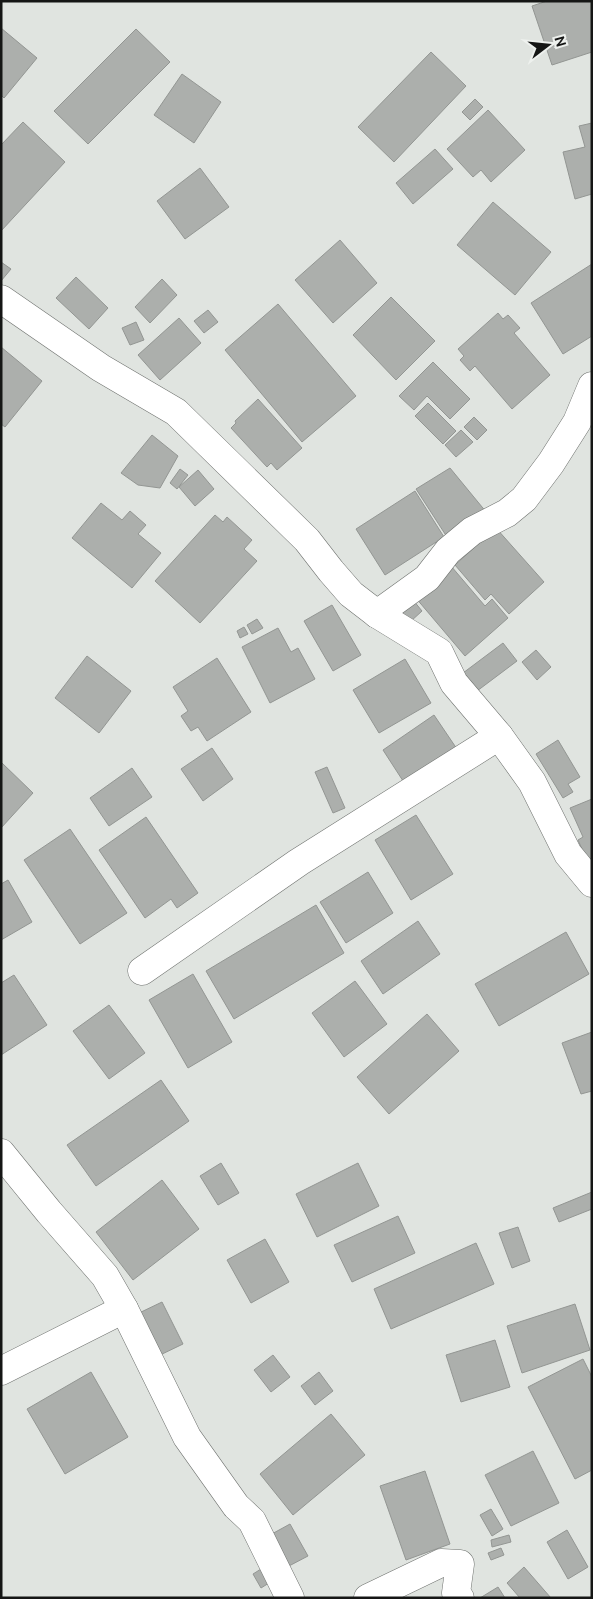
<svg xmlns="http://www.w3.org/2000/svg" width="593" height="1599" font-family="Ubuntu,sans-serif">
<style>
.building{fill:#acafac;stroke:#939693}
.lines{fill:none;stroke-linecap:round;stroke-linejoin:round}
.minor-casing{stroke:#6f726f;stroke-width:29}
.minor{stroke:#fff;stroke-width:28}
</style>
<rect width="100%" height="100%" fill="#e0e4e0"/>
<g class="building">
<polygon points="547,1 592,1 592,52 552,65 532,6"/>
<polygon points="1,28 37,58 4,98 1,95"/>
<polygon points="136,29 170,62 88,144 54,111"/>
<polygon points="431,52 466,86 394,162 358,127"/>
<polygon points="182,74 221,102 194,143 154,115"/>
<polygon points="475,99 483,107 470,120 462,112"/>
<polygon points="488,110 525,150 491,182 481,170 473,177 447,149"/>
<polygon points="23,122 65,162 1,231 1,145"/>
<polygon points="592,123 592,194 575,199 563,152 585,147 579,126"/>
<polygon points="435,149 453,169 413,204 396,183"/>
<polygon points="200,168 229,207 185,239 157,201"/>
<polygon points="493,202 551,252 515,295 457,245"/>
<polygon points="340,240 377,283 333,323 295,280"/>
<polygon points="1,262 11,269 1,281"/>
<polygon points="592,264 592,336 563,354 531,303"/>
<polygon points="76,277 108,308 89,329 56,298"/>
<polygon points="162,279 177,295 150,323 135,307"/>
<polygon points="391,297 435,341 396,380 353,335"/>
<polygon points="278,304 356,396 302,442 225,350"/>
<polygon points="208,310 218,322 204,333 194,321"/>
<polygon points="498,313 503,319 508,315 520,328 514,333 550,375 512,409 475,366 470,371 460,360 464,356 458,349"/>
<polygon points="179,318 201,343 160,380 138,355"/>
<polygon points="136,322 144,340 130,345 122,328"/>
<polygon points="1,347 42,381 5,427 1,424"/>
<polygon points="433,362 470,399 450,419 427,396 414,410 399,396"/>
<polygon points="258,399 302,448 277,470 271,463 267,467 231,428 236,423 235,421"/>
<polygon points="428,403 456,431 443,444 415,416"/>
<polygon points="474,417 487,430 477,440 464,427"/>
<polygon points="461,430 473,442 456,457 445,445"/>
<polygon points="152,435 178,456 160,488 138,485 121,473"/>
<polygon points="450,468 487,513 447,537 416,489"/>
<polygon points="180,469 188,475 177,489 170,483"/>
<polygon points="198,470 214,489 195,506 179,487"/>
<polygon points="415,491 444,537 385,575 356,529"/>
<polygon points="101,503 122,520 130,511 146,525 138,534 161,553 132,588 72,538"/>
<polygon points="215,515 223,522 227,517 252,540 244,549 257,561 200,623 155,581"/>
<polygon points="496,528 544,582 509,614 491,594 485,600 455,565"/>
<polygon points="451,566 485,606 492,599 508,618 465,656 415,597"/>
<polygon points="413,600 422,611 410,622 401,611"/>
<polygon points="332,605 361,655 333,671 304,621"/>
<polygon points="257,619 263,628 252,634 247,625"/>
<polygon points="244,627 248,634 240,638 237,631"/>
<polygon points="278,628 291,652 298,648 315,679 270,703 242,647"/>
<polygon points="503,643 517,661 477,691 463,673"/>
<polygon points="536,650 551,667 537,680 522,662"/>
<polygon points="87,656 131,691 99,733 55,698"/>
<polygon points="217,658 251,712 207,741 198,727 191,731 181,716 188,711 173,687"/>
<polygon points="405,659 431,703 379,733 353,690"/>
<polygon points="434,715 457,749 405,784 383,750"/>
<polygon points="558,740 580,777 568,784 573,792 563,798 536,754"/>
<polygon points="212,748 233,779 203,801 181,769"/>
<polygon points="2,763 33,793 1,828 1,763"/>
<polygon points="327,767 345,808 333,813 315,772"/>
<polygon points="132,768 152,797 109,826 90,798"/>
<polygon points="592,799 592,858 587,860 578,840 583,837 570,808"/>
<polygon points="416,815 453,874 411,900 375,840"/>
<polygon points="146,817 198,893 177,908 171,899 145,918 99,850"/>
<polygon points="70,829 127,913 80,944 24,860"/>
<polygon points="368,872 393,913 346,943 320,902"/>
<polygon points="8,880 32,922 1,940 1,884"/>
<polygon points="316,905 344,953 234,1019 206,971"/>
<polygon points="418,921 440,954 383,994 361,961"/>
<polygon points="566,932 589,974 499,1026 475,984"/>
<polygon points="193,974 232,1042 188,1068 149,1000"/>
<polygon points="14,975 47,1025 1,1055 1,983"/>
<polygon points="355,981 387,1024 344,1057 312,1013"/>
<polygon points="109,1005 145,1053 109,1079 73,1031"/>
<polygon points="427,1014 459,1051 389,1114 357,1077"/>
<polygon points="592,1032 592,1091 581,1094 562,1043"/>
<polygon points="161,1080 189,1121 96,1186 67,1145"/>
<polygon points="221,1163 239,1193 218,1205 200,1176"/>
<polygon points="358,1163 379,1206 317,1237 296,1194"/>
<polygon points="162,1180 199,1229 133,1280 96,1232"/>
<polygon points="592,1192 592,1209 559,1222 553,1208"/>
<polygon points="398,1216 415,1253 352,1282 334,1245"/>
<polygon points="518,1227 530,1261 512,1268 499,1233"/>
<polygon points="265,1239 289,1282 251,1303 227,1260"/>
<polygon points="476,1243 494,1284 391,1329 374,1289"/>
<polygon points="162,1302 183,1344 158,1356 137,1314"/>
<polygon points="575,1304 590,1350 522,1373 507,1326"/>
<polygon points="495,1340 510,1387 461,1402 446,1355"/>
<polygon points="273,1355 290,1377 271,1392 254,1370"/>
<polygon points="583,1359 592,1377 592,1470 575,1479 528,1387"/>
<polygon points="91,1372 128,1437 65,1474 27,1409"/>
<polygon points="319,1372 333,1391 315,1405 301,1386"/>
<polygon points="331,1414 365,1455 293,1515 260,1474"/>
<polygon points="533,1451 559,1503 511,1526 485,1475"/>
<polygon points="425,1471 450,1544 406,1560 380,1486"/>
<polygon points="491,1509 503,1529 492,1536 480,1515"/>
<polygon points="290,1524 308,1556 287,1567 270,1535"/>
<polygon points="567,1530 588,1567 568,1579 547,1542"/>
<polygon points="509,1535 511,1542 492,1547 491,1540"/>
<polygon points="501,1548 504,1555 491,1560 488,1553"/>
<polygon points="524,1567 551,1598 520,1598 507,1583"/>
<polygon points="261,1569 269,1583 261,1588 253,1574"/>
<polygon points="498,1587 505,1598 480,1598"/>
</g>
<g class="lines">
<g class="minor-casing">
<g id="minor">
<polyline points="1,299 101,368 176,412 307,540 331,571 351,594 377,614 439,652 454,683 499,736 532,782 568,854 592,883"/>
<polyline points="377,614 427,578 448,551 472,531 507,513 524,499 551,463 577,422 592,386"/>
<polyline points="142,971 299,862 499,736"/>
<polyline points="1,1153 49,1212 105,1276 124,1309 187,1437 236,1506 252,1521 290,1598"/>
<polyline points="1,1371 124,1309"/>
<polyline points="368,1598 441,1563 460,1564 456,1593 460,1598"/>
</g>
</g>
<use href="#minor" class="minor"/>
</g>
<rect width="593" height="1599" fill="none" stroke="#151615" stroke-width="5"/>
<g transform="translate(548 45) rotate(74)" stroke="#eef1ee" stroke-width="4" paint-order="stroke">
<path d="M0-4L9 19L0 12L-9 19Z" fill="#151615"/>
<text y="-8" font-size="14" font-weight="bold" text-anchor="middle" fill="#151615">N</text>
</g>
</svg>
